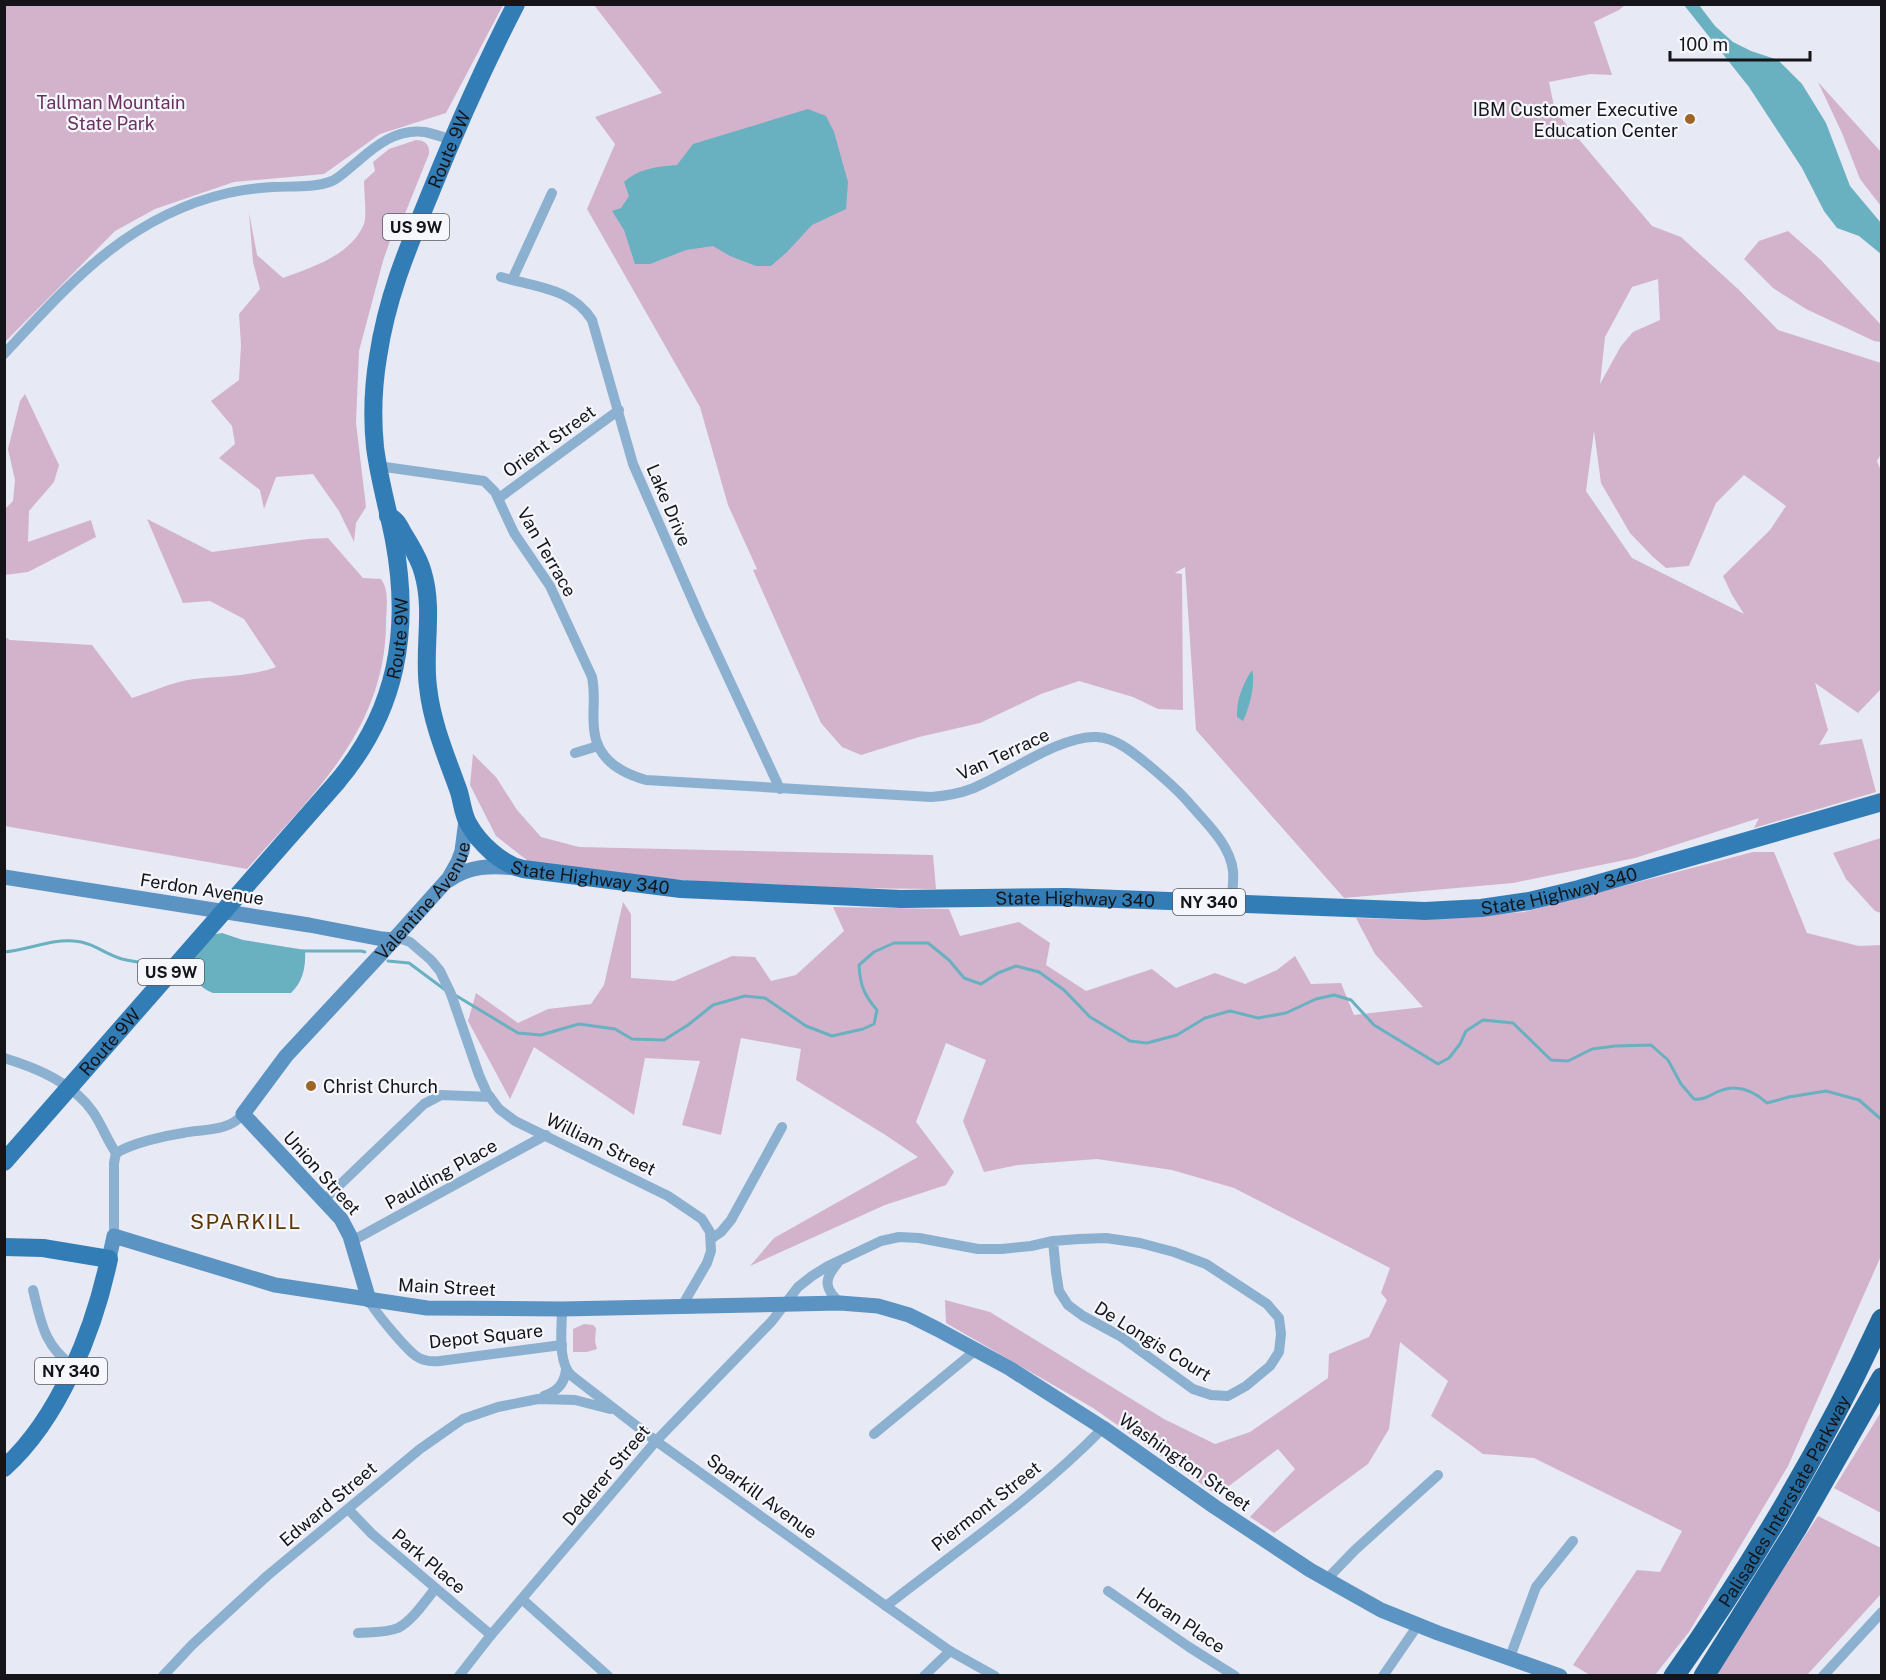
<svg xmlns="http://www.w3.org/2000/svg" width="1886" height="1680" font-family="'Public Sans',sans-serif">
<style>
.green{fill:#d3b3cb;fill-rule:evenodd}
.water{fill:#69b0c1}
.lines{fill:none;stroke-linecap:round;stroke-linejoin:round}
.stream{stroke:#69b0c1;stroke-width:3}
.street{stroke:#8cb0d0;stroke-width:10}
.secondary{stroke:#5b93c2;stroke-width:15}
.primary{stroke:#337db7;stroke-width:18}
.highway{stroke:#246a9f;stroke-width:21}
.primary-bridge{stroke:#337db7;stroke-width:18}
.poi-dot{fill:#9f6524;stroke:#f5f7fd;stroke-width:2}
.labels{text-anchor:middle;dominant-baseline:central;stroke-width:4.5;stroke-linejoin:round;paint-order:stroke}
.shield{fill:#f5f7fd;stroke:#58595d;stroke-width:1.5}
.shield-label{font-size:16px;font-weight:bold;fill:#151519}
.park-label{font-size:18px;fill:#6a305f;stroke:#f5f7fd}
.poi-label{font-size:18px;fill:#151519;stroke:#f5f7fd;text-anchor:end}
.street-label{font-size:18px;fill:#151519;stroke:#f5f7fd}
.quarter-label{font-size:21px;letter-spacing:1.5px;fill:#5d3605;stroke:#f5f7fd}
</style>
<rect width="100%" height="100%" fill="#e7e9f4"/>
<g class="green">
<polygon points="5,4 503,4 503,5 446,113 380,134 324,174 234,182 155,209 115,231 5,342"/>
<path d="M 594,5 L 1625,5 L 1619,10 L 1594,22 L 1612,75 L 1590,74 L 1549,82 L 1555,111 L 1652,226 L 1681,237 L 1738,289 L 1778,330 L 1881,363 L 1881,454 L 1877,461 L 1882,474 L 1881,689 L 1858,713 L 1815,683 L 1828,730 L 1819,745 L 1862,739 L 1876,792 L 1754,828 L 1759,818 L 1635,858 L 1513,883 L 1344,898 L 1196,730 L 1185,567 L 1175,573 L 1182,574 L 1183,710 L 1158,709 L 1133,697 L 1079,681 L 1041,694 L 980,723 L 919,737 L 861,755 L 842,747 L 821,723 L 753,570 L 757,569 L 728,505 L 700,407 L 587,209 L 615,144 L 595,117 L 662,93 ZM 1658,279 L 1660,320 L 1633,332 L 1621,346 L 1600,384 L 1605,337 L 1632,287 ZM 1594,431 L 1601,483 L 1630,533 L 1652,556 L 1666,568 L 1689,566 L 1716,503 L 1744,475 L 1786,506 L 1770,530 L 1723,576 L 1732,595 L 1744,614 L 1632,558 L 1586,491 Z"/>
<polygon points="1818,82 1881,152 1881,206 1860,179 1842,133"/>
<path d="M 416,140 C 425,140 430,145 429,154 L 396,236 L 393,232 L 383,261 L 359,351 L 356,423 L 366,507 L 356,523 L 354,542 L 339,511 L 313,474 L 276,477 L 264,509 L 260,490 L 219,458 L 235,444 L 232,426 L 211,401 L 239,380 L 241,345 L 239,314 L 260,289 L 253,262 L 249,212 L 257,255 L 283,278 C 313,267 351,255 364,224 C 367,215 364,192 364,181 L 375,171 L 373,162 L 389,149 Z"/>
<polygon points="1788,231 1821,260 1881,325 1881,342 1874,341 1806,309 1773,288 1744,259 1759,241"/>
<polygon points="25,394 59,465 54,482 29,511 28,542 91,520 96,537 28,572 5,575 5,509 13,501 15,480 8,449 20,401"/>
<path d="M 147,519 L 212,552 L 308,539 L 328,538 L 363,578 L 381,579 C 390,591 386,609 386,624 C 385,730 312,795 247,869 L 5,826 L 5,637 L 10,640 L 92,645 L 132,698 C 151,692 175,681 194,679 C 222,676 249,677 276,667 L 244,619 L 210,601 L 183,603 Z"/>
<polygon points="473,754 496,777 517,810 541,837 579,847 933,855 936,889 765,887 615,874 528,861 496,836 470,785"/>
<polygon points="1881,838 1882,838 1881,913 1875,911 1846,879 1833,853"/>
<polygon points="1753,852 1774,852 1807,933 1859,946 1881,945 1881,1256 1788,1466 1689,1632 1655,1675 1590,1675 1573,1665 1637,1570 1660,1572 1682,1531 1534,1458 1483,1454 1431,1416 1448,1381 1400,1342 1389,1429 1368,1464 1274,1533 1250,1517 1295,1469 1278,1449 1217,1495 1093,1408 946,1323 945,1300 990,1312 1164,1419 1215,1444 1250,1432 1328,1378 1329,1354 1369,1337 1387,1300 1381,1293 1390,1268 1234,1188 1172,1170 1097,1159 1018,1165 984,1172 963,1121 986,1060 946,1043 916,1122 954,1172 946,1185 885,1205 750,1266 774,1238 918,1157 887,1136 796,1080 801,1049 741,1038 721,1135 682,1125 700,1061 645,1058 634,1115 534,1047 510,1099 468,1021 476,993 518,1023 548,1009 591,1004 604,985 623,902 631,914 631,978 674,981 732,956 755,957 771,981 796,975 844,931 833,907 949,909 960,936 1019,922 1050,943 1046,965 1086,991 1152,969 1176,988 1215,973 1245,984 1277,970 1295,956 1311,984 1341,983 1354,1015 1423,1007 1375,954 1356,918 1422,920 1524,912"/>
<polygon points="584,1324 593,1325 596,1328 595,1341 597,1349 587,1352 573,1352 573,1329"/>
<polygon points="1881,1412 1881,1513 1834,1488"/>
<polygon points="1818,1516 1881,1548 1881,1594 1807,1675 1713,1676"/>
</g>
<g class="water">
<polygon points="1684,5 1699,5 1715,26 1733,42 1751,51 1778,60 1802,84 1826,123 1850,186 1881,223 1881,254 1859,236 1837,228 1824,211 1802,168 1749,87"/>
<path d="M 808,109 L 826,116 L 834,132 L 848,182 L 846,209 L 812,225 L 787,252 L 771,266 L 756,266 L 730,256 L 713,246 L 686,250 L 650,264 L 635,264 L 624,230 L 612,211 L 621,208 L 629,196 L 624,182 C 640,168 656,167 677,165 L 693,144 Z"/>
<path d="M 1252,670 C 1256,683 1249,709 1243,721 L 1237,717 C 1236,700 1243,684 1252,670 Z"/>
<path d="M 222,933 L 243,940 L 305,950 C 306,967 303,982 291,993 L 213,993 C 199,988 189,975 194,959 C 196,951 205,942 210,935 Z"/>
</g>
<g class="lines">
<g class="stream">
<polyline points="301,951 361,951 365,952"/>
<path d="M 4,952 C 28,950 50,939 74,941 C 92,942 105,954 122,959 C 137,963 154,963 169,965"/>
<polyline points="388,961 409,963 444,989"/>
<path d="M 455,995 L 518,1033 L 541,1035 L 579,1024 L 615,1029 L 632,1039 L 664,1040 L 688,1025 L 713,1005 L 745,996 L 765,998 L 806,1026 L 832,1036 L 863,1029 L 874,1024 L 877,1010 C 864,995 860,985 859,965 L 874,952 L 894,943 L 928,943 L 949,960 L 964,978 L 981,984 L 998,973 L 1016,966 L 1039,972 L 1064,990 L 1090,1017 L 1130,1041 L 1147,1043 L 1177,1035 L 1205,1018 L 1230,1011 L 1258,1018 L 1286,1013 L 1316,999 L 1334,995 L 1351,1000 L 1374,1025 L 1438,1064 L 1449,1058 L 1460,1044 L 1466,1031 L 1483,1020 L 1513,1023 L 1551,1060 L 1568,1061 L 1592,1049 L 1615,1046 L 1651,1045 L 1668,1060 L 1681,1084 L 1694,1099 C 1704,1100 1709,1096 1717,1092 C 1736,1083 1753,1090 1767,1103 L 1789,1097 L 1826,1091 L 1859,1100 L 1882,1120"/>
</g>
<g class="street">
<path d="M 501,277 C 535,287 572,288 592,320 L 633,464 L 700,617 L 780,789"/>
<polyline points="512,280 552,193"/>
<path d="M 4,354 C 71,282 128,216 228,193 C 243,189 258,188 273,187 C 293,186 314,188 332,181 C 341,177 349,168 357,162 C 376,145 398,128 425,132 C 434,134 443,137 452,140"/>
<path d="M 378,466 L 484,481 L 495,492 L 514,533 L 550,586 L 592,677 C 596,698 592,709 594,728 C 596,759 621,773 646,780 L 931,797 C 945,796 958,794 971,789 C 1007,775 1060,735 1097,737 C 1118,738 1137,756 1152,768 C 1165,779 1178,790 1189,803 C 1206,823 1230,844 1233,871 C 1234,881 1232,893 1231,903"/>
<polyline points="499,498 619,410"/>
<polyline points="575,753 598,746"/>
<polyline points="394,940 402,939 410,942 431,960 440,971 451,994 479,1075 487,1093 499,1109 515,1121 668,1196 702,1219 710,1232 711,1251 707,1263 682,1306"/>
<path d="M 4,1058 C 37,1068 73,1083 93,1112 C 102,1125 107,1140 116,1153 L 114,1163 L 114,1236"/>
<path d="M 116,1153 C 133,1143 163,1136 183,1133 C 203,1129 229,1132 243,1114"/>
<polyline points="324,1200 424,1104 441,1095 490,1097"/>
<polyline points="711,1239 721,1232 731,1220 782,1127"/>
<polyline points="352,1241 546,1135"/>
<path d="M 837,1264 C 823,1280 825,1289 840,1303"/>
<path d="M 33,1290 C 41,1322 44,1346 73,1366"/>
<path d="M 369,1300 C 374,1311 406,1349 416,1356 C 423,1361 431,1362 440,1361 L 562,1345"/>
<path d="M 562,1309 C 562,1328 557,1363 572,1376 L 656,1441 L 886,1606 L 950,1651 L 995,1676"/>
<path d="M 544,1396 C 557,1391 564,1385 566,1370"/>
<polyline points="874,1434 976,1350"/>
<polyline points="349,1510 372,1534 491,1635"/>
<polyline points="1326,1580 1355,1550 1438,1475"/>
<polyline points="1108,1591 1189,1647 1235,1676"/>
<polyline points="523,1600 608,1676"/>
<path d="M 886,1606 C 959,1549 1038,1495 1103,1428"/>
<path d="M 358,1633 C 371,1632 386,1633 398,1628 C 413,1620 425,1601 435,1589"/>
<polyline points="1510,1657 1536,1587 1573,1541"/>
<polyline points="163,1676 192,1645 267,1576 420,1449 463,1419 498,1407 538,1399 575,1400 610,1409"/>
<polyline points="459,1676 491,1635 656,1441 772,1321 798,1287 812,1276 828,1266 881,1241 899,1237 919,1238 978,1249 1002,1249 1031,1246 1053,1241 1079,1239 1106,1238 1140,1243 1174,1252 1206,1264 1267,1304 1279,1318 1281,1334 1279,1352 1270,1366 1246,1386 1228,1396 1211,1395 1193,1389 1120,1336 1083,1316 1068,1305 1059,1291 1056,1272 1053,1241"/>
<polyline points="924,1676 950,1651"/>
<polyline points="1383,1676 1418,1625"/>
<polyline points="1823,1676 1882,1612"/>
</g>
<g class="secondary">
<polyline points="4,877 309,925 382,939 394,940"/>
<path d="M 449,880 C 469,866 491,865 515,868"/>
<polyline points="109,1259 114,1236 275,1285 427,1308 562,1309 840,1303 878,1306 909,1315 937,1329 1009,1368 1103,1428 1215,1507 1310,1570 1381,1610 1438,1633 1560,1676"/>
<path id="s1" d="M 369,1300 L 350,1236 L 341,1219 L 243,1114 L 286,1056 L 380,955 L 449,878 L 458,862 L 462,851 L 466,820"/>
</g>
<g class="primary">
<path id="s2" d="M 388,516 C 397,519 400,528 405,536 C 412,548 420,560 423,573 C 434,610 423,650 428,687 C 432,724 447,758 459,792 C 462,802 463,814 468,823 C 479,843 501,864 523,869 L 681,889 L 901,899 L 1066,897 L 1425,911 L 1481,908 L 1529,901 L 1579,889 L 1882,802"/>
<path id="s3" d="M 337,782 C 397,711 411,631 394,540 C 388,509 379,479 375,447 C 372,417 373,387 378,357 C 387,297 407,250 430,194 C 456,129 484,66 516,4"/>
<path d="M 4,1247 L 43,1248 L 109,1259 C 94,1330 59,1419 4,1468"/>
</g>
<g class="highway">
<path id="s4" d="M 1674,1676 C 1754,1563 1824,1445 1882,1319"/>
<polyline points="1704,1676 1796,1529 1882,1378"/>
</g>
<path class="primary-bridge" id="s5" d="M 4,1162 L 337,782"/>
</g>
<g class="poi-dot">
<circle cx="1690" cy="119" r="6"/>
<circle cx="311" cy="1086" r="6"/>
</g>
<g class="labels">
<g class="shield">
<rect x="383" y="214" width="66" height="26" rx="4.5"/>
<rect x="1173" y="889" width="72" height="26" rx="4.5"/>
<rect x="138" y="959" width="66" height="26" rx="4.5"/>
<rect x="35" y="1358" width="72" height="26" rx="4.5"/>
</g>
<g class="shield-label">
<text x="416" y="227">US 9W</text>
<text x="1209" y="902">NY 340</text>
<text x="171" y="972">US 9W</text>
<text x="71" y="1371">NY 340</text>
</g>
<g class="park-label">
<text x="111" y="102">Tallman Mountain<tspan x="111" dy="21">State Park</tspan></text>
</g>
<g class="poi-label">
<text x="1678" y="109">IBM Customer Executive<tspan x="1678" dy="21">Education Center</tspan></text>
<text x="323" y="1086" text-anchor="start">Christ Church</text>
</g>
<g class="street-label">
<text stroke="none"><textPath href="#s3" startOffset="663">Route 9W</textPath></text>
<text transform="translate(549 441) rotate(-36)">Orient Street</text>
<text transform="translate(669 505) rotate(67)">Lake Drive</text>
<text transform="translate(547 552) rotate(60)">Van Terrace</text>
<text stroke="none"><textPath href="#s3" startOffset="159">Route 9W</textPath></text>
<text transform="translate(1003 754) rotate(-25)">Van Terrace</text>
<text stroke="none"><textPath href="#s2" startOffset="466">State Highway 340</textPath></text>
<text transform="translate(202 889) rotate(9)">Ferdon Avenue</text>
<text stroke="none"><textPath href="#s2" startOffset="1438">State Highway 340</textPath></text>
<text stroke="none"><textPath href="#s1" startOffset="510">Valentine Avenue</textPath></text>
<text stroke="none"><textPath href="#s2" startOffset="952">State Highway 340</textPath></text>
<text stroke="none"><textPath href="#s5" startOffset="160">Route 9W</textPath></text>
<text transform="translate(601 1144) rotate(26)">William Street</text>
<text transform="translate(322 1173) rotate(48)">Union Street</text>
<text transform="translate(441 1174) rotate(-29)">Paulding Place</text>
<text transform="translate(447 1287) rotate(3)">Main Street</text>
<text transform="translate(486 1336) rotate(-6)">Depot Square</text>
<text transform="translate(1153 1341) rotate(32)">De Longis Court</text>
<text transform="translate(1185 1462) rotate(35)">Washington Street</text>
<text transform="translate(606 1475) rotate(-50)">Dederer Street</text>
<text transform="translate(762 1496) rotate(36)">Sparkill Avenue</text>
<text stroke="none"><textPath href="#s4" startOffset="207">Palisades Interstate Parkway</textPath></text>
<text transform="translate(328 1504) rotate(-40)">Edward Street</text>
<text transform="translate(986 1506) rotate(-38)">Piermont Street</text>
<text transform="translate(429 1561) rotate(40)">Park Place</text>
<text transform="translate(1181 1620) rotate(34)">Horan Place</text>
</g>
<g class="quarter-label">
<text x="246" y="1221">SPARKILL</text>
</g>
</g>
<rect width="1886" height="1680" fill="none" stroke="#151519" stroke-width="12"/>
<path d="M1670 51v9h140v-9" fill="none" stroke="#151519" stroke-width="3"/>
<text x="1679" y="51" font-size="18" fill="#151519" stroke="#f5f7fd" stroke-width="4.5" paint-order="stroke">100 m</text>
</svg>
